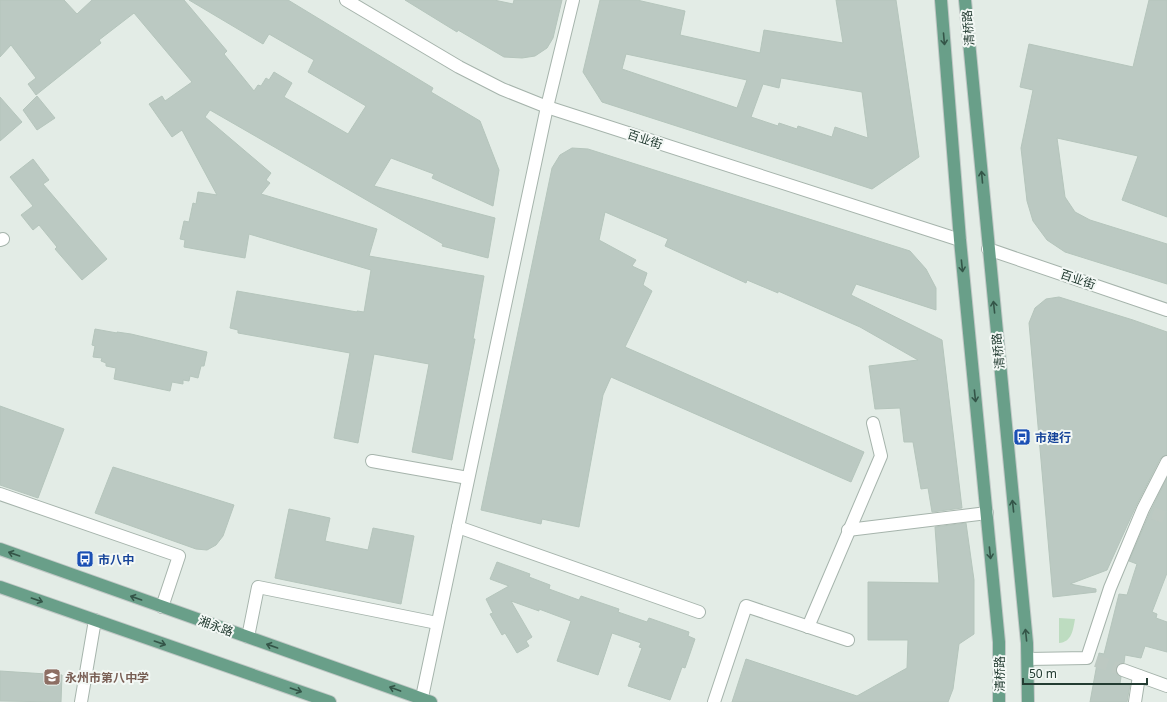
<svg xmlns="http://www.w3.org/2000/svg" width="1167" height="702" font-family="'Noto Sans','Noto Sans SC',sans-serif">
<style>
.green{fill:#bddcc0}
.building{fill:#bbc9c2;stroke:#b5c5bc;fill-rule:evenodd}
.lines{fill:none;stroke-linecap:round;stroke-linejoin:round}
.minor-tunnel{stroke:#bdc9c2;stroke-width:12;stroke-dasharray:12 6;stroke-linecap:butt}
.minor-casing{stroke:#a6b4ac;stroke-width:14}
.major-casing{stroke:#c1c8c6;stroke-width:14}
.minor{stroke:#fff;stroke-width:12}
.major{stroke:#699f89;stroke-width:12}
.oneway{stroke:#345548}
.labels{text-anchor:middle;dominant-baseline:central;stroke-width:4;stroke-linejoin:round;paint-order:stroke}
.street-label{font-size:12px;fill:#233c32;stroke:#f3f8f5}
.transit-label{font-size:12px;font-weight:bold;fill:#164399;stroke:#f3f8f5;text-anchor:start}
.education-label{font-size:12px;font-weight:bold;fill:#785e54;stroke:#f3f8f5;text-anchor:start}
</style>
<rect width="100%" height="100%" fill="#e3ece6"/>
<path class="green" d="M 1059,618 L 1075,619 C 1073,630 1072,642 1059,643 Z"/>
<g class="building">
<polygon points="0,0 64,0 77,14 92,0 184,0 227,51 224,54 254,91 258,85 261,86 266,78 269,80 274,72 292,83 284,97 348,134 366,106 308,72 314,60 269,34 263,44 189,0 288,0 433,88 431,92 480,121 499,170 493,206 432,178 434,174 391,158 374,186 495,218 488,258 442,246 443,244 210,110 205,117 271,173 266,180 270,183 261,194 377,229 369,256 484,276 473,339 475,339 452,460 412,452 429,364 374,354 358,443 334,438 350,353 238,333 238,330 230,328 237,291 357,312 357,311 364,312 371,270 249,234 245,258 184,247 185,240 180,239 184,221 189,222 193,203 196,204 198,192 217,195 182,130 172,137 149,104 162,96 165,101 192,82 134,13 99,40 101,43 36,95 28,84 36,78 11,45 0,57"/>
<polygon points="405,0 494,0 513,4 514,0 562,0 553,38 547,48 535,56 522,58 504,57 458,30 457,32"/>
<path d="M 600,0 L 637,0 L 685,11 L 680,35 L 760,53 L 764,30 L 843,43 L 836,0 L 896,0 L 919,157 L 872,189 L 602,102 L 583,72 ZM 626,54 L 747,80 L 737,108 L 622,69 ZM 781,78 L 862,92 L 868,138 L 835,127 L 832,137 L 798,126 L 797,129 L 779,123 L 778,126 L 751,117 L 763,84 L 779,88 Z"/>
<polygon points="1149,0 1167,0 1167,217 1122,200 1138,156 1057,138 1065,197 1075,212 1090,220 1167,244 1167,284 1065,252 1047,240 1033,221 1027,201 1021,148 1033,90 1020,87 1029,44 1133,67"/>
<polygon points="37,96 55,118 37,130 23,110"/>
<polygon points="0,97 22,122 0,141"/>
<polygon points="572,148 588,149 910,251 926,269 936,288 936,310 856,284 851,295 942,340 962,508 932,512 928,488 921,489 913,442 904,442 900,408 875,409 869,366 918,360 860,327 778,291 778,293 747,280 746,283 665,246 668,239 605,212 599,240 636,260 632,266 647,273 643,285 652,291 625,347 864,452 851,482 611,377 603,395 579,527 542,519 541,524 481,510 552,168 560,155"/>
<polygon points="33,159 49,180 43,184 107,259 82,280 55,249 57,247 39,225 33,230 21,215 33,206 10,177"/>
<polygon points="1059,297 1133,320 1167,332 1167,455 1160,459 1136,506 1107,570 1070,584 1096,589 1096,592 1053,597 1029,323 1035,308 1046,299"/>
<polygon points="95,329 117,333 117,332 131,334 207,352 204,366 201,366 198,378 190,376 189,381 183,380 183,384 172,382 170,391 114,379 116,368 106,366 106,363 101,361 102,358 93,357 95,346 92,345"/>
<polygon points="0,406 64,429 38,498 0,485"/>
<polygon points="113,467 234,505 223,536 216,545 207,550 196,549 95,513"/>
<polygon points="1167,478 1167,573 1152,612 1157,614 1156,618 1167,622 1167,652 1145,646 1141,658 1125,655 1124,663 1118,665 1116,671 1121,677 1120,684 1130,685 1127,702 1090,702 1099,653 1104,654 1119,594 1127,595 1137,564 1129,561 1150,512"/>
<polygon points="289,509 330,518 325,541 368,550 373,528 414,536 401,604 275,578"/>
<polygon points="966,523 974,580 974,634 959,644 953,689 948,702 732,702 746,659 857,696 907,668 908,640 868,640 868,582 939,583 935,527"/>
<polygon points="497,562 530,574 529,577 550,585 549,589 579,600 581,596 619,609 618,612 647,622 649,618 689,632 688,636 695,639 685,668 682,667 670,700 628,686 642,648 639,647 641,643 612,633 598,675 557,661 571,621 539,609 539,611 511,601 532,637 526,641 529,646 517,653 505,633 502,635 490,614 493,613 486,599 509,586 490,579"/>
<polygon points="0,671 62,675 61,702 0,701"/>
</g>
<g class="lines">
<g class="minor-tunnel">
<polyline points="1153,513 1167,518"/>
<polyline points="1096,661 1123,670"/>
</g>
<g class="minor-casing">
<g id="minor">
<polyline points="346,0 459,67 502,89 547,107 960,240"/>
<polyline points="0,240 3,239"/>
<polyline points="988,249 1167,310"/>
<polyline points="372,461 468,478"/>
<polyline points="0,494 179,556 162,607"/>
<polyline points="458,527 699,612"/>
<polyline points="848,530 987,513"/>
<polyline points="808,627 881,456 873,423"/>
<polyline points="248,637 258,587 437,623"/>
<polyline points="1028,659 1087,658 1110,588 1143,509 1167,462"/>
<polyline points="1123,670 1167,686"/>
<polyline points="81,702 95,620"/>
<polyline points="421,702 547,107 573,0"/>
<polyline points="714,702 746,606 848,640"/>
<polyline points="1135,702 1139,676"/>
</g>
</g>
<g class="major-casing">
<g id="major">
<polyline points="941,0 960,240 999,642 999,702"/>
<polyline points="965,0 1027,643 1028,702"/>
<polyline points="0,549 431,702"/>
<polyline points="0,587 330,702"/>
</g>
</g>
<use href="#minor" class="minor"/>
<use href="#major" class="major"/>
</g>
<defs><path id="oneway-shaft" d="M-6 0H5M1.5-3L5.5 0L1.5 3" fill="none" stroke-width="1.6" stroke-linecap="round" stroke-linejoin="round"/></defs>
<g class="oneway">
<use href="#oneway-shaft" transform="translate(944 39) rotate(85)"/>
<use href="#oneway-shaft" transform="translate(982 177) rotate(-95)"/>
<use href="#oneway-shaft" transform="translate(962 266) rotate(84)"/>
<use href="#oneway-shaft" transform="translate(994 307) rotate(-96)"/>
<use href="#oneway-shaft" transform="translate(975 396) rotate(84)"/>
<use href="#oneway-shaft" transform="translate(1013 506) rotate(-96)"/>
<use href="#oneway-shaft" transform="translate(990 553) rotate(84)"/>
<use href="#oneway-shaft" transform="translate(14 554) rotate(-161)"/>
<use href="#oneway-shaft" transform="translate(136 598) rotate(-161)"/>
<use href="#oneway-shaft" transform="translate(37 600) rotate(19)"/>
<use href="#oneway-shaft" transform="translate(1026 635) rotate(-96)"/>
<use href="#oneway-shaft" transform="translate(160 643) rotate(19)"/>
<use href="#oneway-shaft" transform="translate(272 646) rotate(-161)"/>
<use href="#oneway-shaft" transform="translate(395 689) rotate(-160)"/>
<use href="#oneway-shaft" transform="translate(296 690) rotate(19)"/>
</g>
<defs>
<g id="bus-square" transform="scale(0.9)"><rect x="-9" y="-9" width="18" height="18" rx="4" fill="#1a4fb4" stroke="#f3f8f5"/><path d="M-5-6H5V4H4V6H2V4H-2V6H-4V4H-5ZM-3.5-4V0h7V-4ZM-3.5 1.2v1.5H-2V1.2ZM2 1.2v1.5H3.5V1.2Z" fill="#fff"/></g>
<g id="school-square" transform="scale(0.9)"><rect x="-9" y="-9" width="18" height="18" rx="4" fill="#8d6e63" stroke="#f3f8f5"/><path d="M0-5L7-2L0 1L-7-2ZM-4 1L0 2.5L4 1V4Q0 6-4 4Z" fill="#fff"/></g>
</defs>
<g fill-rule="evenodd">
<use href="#bus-square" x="1022" y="437"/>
<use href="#bus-square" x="85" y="559"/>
<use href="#school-square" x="52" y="677"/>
</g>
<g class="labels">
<g class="street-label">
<text transform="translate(968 28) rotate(-95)">清桥路</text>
<text transform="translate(645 139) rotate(18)">百业街</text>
<text transform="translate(1078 279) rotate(19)">百业街</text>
<text transform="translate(998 351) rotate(-96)">清桥路</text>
<text transform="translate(216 626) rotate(20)">湘永路</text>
<text transform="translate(999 674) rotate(-90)">清桥路</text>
</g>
<g class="transit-label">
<text x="1035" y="437">市建行</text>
<text x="98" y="559">市八中</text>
</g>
<g class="education-label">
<text x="65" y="677">永州市第八中学</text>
</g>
</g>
<path d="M1023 678v6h124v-6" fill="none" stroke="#233c32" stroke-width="2"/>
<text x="1029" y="678" font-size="12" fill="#233c32" stroke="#f3f8f5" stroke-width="3" paint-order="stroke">50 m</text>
</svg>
